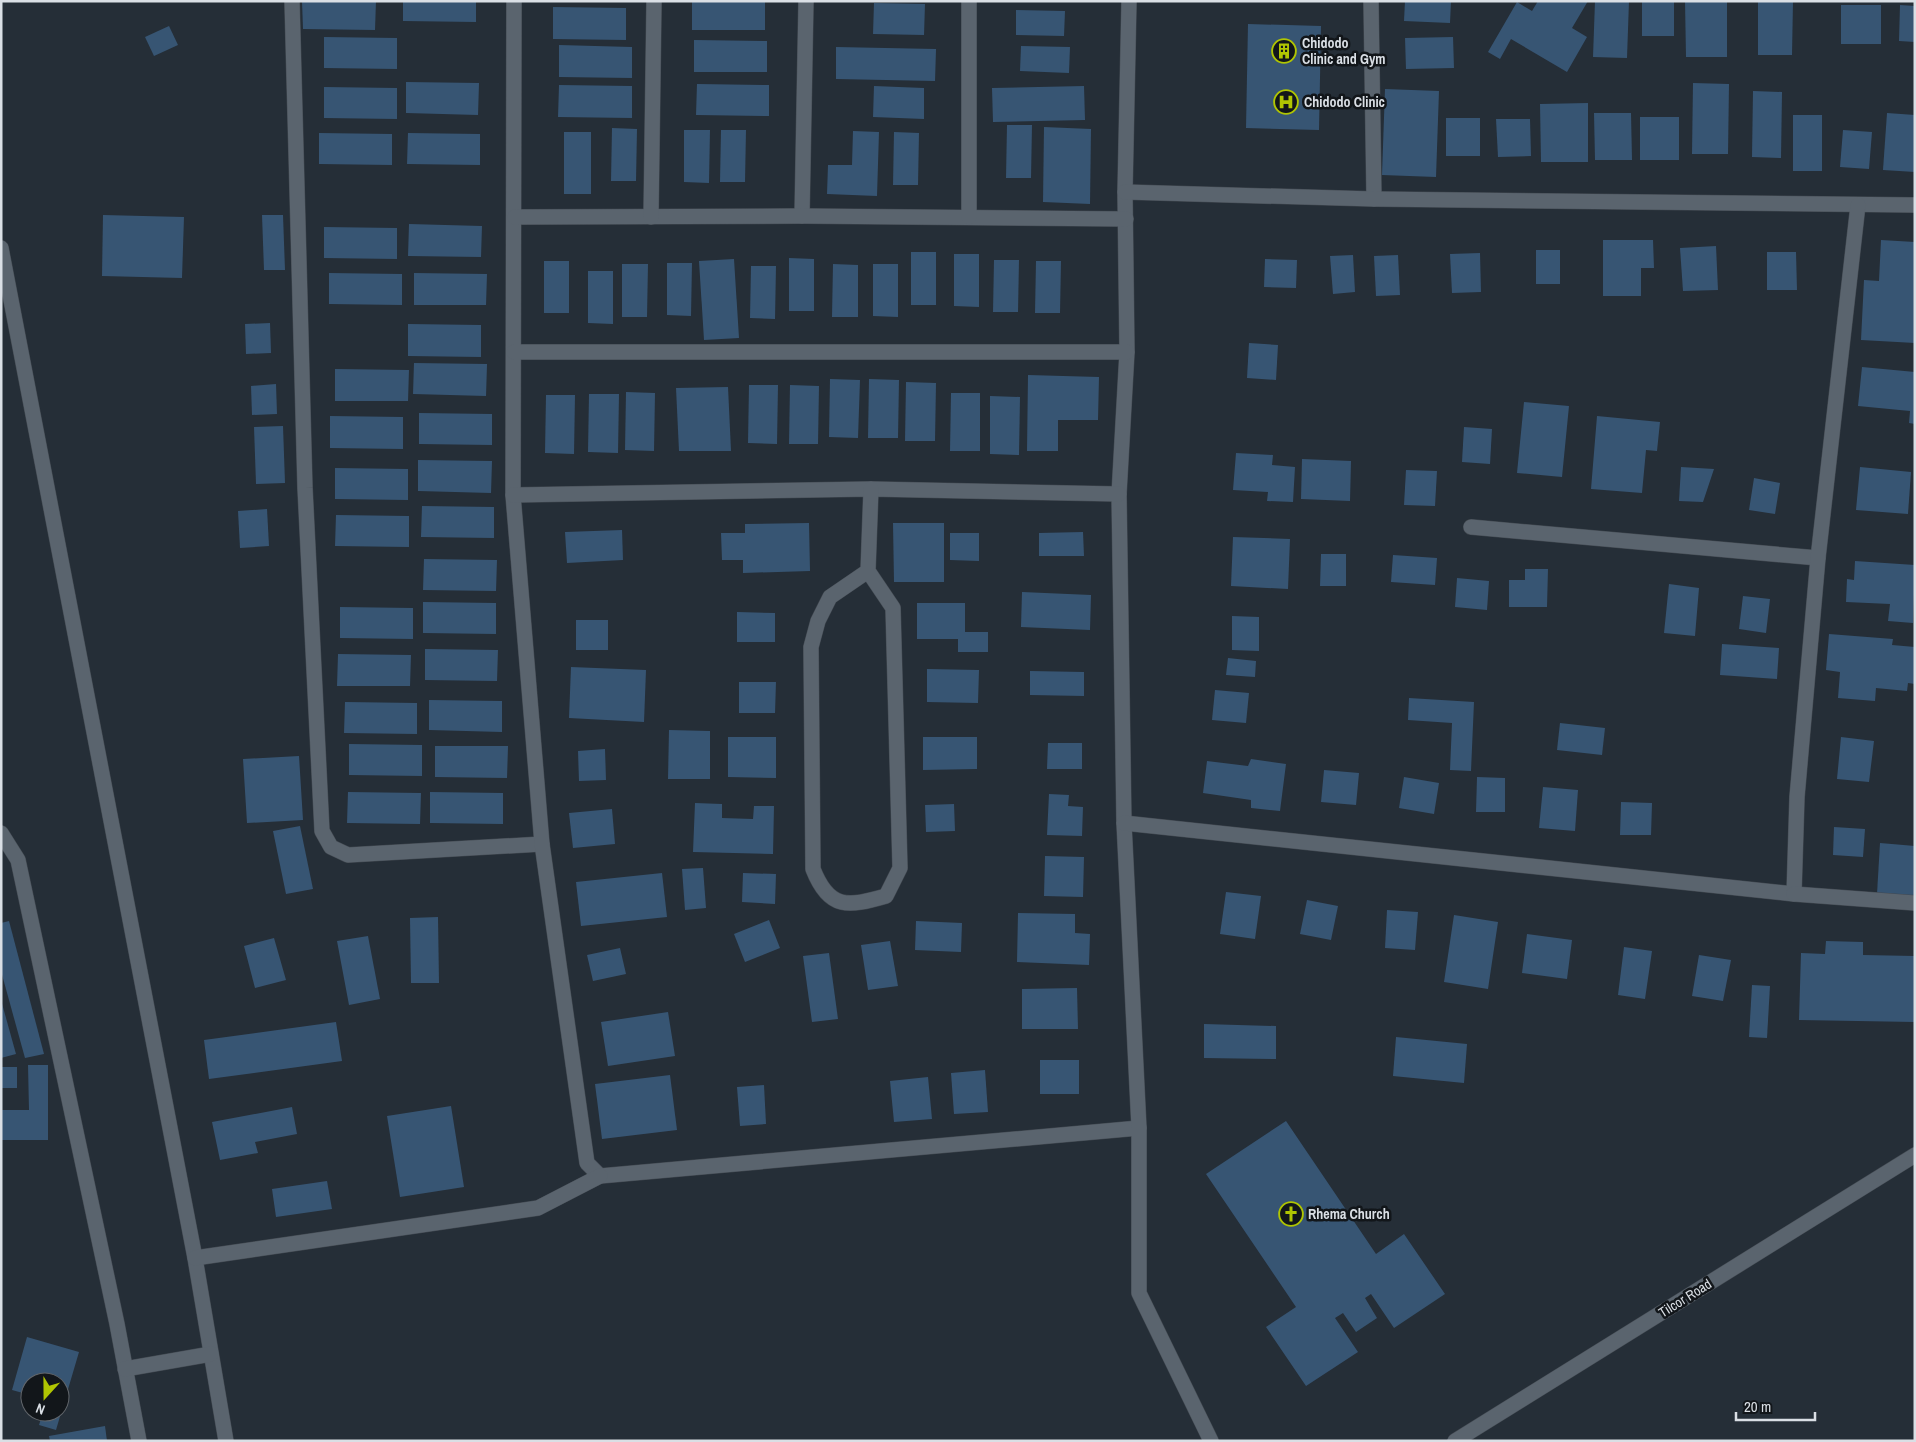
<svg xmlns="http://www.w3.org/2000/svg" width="1916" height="1442" font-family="'Archivo Narrow',sans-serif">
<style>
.building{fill:#375573}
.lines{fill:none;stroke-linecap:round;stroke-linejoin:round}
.minor-casing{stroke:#434a52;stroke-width:16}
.minor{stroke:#5a646e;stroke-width:15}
.labels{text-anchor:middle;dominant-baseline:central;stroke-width:5;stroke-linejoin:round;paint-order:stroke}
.poi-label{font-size:14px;font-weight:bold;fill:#dadfe5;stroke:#12161a;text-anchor:start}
.street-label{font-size:14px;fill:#dadfe5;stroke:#12161a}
</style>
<rect width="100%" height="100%" fill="#252e37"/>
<g class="building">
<polygon points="302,1 376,1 375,30 303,29"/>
<polygon points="403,1 476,1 476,22 403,21"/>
<rect x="692" y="1" width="73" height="29"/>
<polygon points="1405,1 1451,1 1450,23 1404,21"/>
<polygon points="1538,1 1588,1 1572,28 1587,37 1567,72 1511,39 1500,59 1488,52 1517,2 1532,11"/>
<polygon points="1595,1 1629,1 1627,58 1593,57"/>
<rect x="1642" y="1" width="32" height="35"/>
<polygon points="1685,1 1727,1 1727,57 1686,57"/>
<polygon points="1758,1 1793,1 1792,55 1758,55"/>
<polygon points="874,3 925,4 924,35 873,34"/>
<rect x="1841" y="5" width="40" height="39"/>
<polygon points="1900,5 1915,6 1915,42 1899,41"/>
<polygon points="553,7 626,8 626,40 553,39"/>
<polygon points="1016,10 1065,11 1064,36 1016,35"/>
<polygon points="1248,24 1321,26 1319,130 1246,128"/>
<polygon points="169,26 178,45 154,56 145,37"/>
<polygon points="324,37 397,38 397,69 324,68"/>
<polygon points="1453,37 1454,68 1406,69 1405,38"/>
<polygon points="694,40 767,41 767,72 694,72"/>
<polygon points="559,45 632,47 632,78 559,77"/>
<polygon points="1021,46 1070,47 1069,73 1020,71"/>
<polygon points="836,47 936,49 935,81 836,79"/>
<polygon points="406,82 479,83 478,115 406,113"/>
<polygon points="1693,83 1729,84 1728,154 1692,154"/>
<polygon points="697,84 769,85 769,116 696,115"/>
<polygon points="559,85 632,86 632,118 558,117"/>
<polygon points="874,86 924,88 924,119 873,117"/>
<polygon points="1084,86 1085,120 993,122 992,88"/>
<polygon points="324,87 397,88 397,119 324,118"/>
<polygon points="1385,89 1439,91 1436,177 1382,175"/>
<polygon points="1753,91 1782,92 1781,158 1752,157"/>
<polygon points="1588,103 1588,162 1541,162 1540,104"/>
<polygon points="1594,113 1631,113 1632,160 1595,160"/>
<polygon points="1887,113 1915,115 1915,172 1883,170"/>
<rect x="1793" y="115" width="29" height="56"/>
<rect x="1640" y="117" width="39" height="43"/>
<rect x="1446" y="118" width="34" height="38"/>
<polygon points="1496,119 1530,119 1531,156 1498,157"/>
<polygon points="1007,125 1032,125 1031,178 1006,178"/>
<polygon points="1044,127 1091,129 1090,204 1043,202"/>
<polygon points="612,128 637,129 636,181 611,181"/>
<polygon points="684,130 710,130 709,183 684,182"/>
<polygon points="721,130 746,130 745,182 720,182"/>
<polygon points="1843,130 1872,132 1869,169 1840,167"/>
<polygon points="853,131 879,132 877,196 827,194 828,165 852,165"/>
<rect x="564" y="132" width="27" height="62"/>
<polygon points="894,132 919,133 918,185 893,185"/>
<polygon points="319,133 392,134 392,165 319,164"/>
<polygon points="408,133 480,134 480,165 407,164"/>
<polygon points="103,215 184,217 182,278 102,276"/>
<polygon points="262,215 283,215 285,270 264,270"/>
<polygon points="409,224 482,226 481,257 408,256"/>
<polygon points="324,227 397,228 397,259 324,258"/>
<polygon points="1603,240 1653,240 1654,268 1641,268 1641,296 1603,296"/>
<polygon points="1881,240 1915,242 1915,343 1861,340 1864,280 1879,281"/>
<polygon points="1716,246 1718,290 1683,291 1680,248"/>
<rect x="1536" y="250" width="24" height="34"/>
<rect x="911" y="252" width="25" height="53"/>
<polygon points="1767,252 1796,252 1797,290 1767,290"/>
<polygon points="1480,253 1481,292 1452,293 1450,254"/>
<polygon points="954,254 979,254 979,307 954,306"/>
<polygon points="1353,255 1355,292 1333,294 1330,256"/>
<polygon points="1398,255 1400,295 1376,296 1374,256"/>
<polygon points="789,258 814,259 814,311 789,311"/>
<polygon points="734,259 739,338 704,340 699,261"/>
<polygon points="1265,259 1297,260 1296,288 1264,287"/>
<polygon points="994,260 1019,260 1018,312 993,312"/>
<rect x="544" y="261" width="25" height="52"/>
<polygon points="1036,261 1061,261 1060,313 1035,313"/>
<polygon points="667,263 692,263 691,316 667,315"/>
<polygon points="622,264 648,264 647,317 622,317"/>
<polygon points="833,264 858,265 858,317 832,317"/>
<polygon points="873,264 898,264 898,317 873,316"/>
<polygon points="751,266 776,266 775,319 750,318"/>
<polygon points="588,271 613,271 613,324 588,323"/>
<polygon points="329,273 402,274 402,305 329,304"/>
<polygon points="414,273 487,274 486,305 414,305"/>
<polygon points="270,323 271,353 246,354 245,324"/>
<polygon points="408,324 481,325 481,357 408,356"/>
<polygon points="1249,343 1278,345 1276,380 1247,378"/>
<polygon points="414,363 487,364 486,396 413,394"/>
<polygon points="1862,367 1915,372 1915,424 1909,423 1910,411 1858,406"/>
<polygon points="335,369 409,370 408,401 335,401"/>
<polygon points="1028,375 1099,377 1098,420 1058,420 1058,451 1027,451"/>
<polygon points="830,379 860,380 858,438 829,437"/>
<polygon points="869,379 899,380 898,438 868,438"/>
<polygon points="906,382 936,383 935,441 905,441"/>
<polygon points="276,384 277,414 252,415 251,386"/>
<polygon points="749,385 778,385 777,444 748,443"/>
<polygon points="790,385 819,386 818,444 789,444"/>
<polygon points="728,387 731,451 679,451 676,388"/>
<polygon points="626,392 655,393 654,451 625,450"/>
<polygon points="951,393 980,393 980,451 950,451"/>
<polygon points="589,394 619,394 618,453 588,452"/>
<polygon points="546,395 575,395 574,454 545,453"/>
<polygon points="990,396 1020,397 1019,455 990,454"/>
<polygon points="1524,402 1569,406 1562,477 1517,473"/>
<polygon points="419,413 492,414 492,445 419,444"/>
<polygon points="330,416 403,417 403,449 330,448"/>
<polygon points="1597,416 1660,422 1657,451 1646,450 1642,493 1591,489"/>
<polygon points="283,426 285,483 256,484 254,427"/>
<polygon points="1464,427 1492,429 1490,464 1462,462"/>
<polygon points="1236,453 1273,455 1272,465 1295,467 1293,502 1267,501 1268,492 1233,490"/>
<polygon points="1302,459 1351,461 1350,501 1301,499"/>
<polygon points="418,460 492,461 491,493 418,491"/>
<polygon points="1681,467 1714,469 1703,502 1679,501"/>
<polygon points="1860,467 1911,472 1908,514 1856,510"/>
<polygon points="335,468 408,469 408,500 335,499"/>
<polygon points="1406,470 1437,471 1435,506 1404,505"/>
<polygon points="1754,478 1780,483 1775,514 1749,510"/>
<polygon points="422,506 494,507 494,538 421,537"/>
<polygon points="267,509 269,546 240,548 238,511"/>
<polygon points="336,515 409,516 409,547 335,546"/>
<polygon points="809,523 810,571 743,573 743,560 722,560 721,533 745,533 745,524"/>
<polygon points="893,523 944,523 944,582 894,582"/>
<polygon points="622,530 623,560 567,563 565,532"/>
<polygon points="1083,532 1084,556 1039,556 1039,533"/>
<polygon points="950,533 979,533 979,561 950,560"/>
<polygon points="1233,537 1290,539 1288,589 1231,586"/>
<polygon points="1321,554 1346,554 1346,586 1320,586"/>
<polygon points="1393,555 1437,558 1435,585 1391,582"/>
<polygon points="424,559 497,560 496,591 423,590"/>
<polygon points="1855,561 1915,565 1913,623 1888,621 1890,604 1846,602 1847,579 1854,580"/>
<polygon points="1525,569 1548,569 1547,607 1509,607 1509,580 1525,580"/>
<polygon points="1457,578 1489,581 1487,610 1455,607"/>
<polygon points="1669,584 1699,588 1695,636 1664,633"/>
<polygon points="1022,592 1091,595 1090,630 1021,627"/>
<polygon points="1743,596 1770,599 1766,633 1739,629"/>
<polygon points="423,602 496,603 496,634 423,633"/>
<polygon points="917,603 965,603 965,632 988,632 988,652 958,652 958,639 917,639"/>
<polygon points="340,607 413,608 413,639 340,638"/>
<polygon points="737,612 775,613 775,642 737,642"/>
<polygon points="1232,616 1259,617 1259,651 1232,650"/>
<rect x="576" y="620" width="32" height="30"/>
<polygon points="1829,634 1893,639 1892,645 1915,647 1915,684 1908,683 1907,691 1876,688 1875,701 1838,698 1840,672 1826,670"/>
<polygon points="1722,644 1779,648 1777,679 1720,675"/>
<polygon points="425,649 498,650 497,681 425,680"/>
<polygon points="338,654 411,655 410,686 337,686"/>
<polygon points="1228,658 1256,661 1255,677 1226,675"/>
<polygon points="571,667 646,670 644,722 569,718"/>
<polygon points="927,669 979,670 978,703 927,702"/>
<polygon points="1030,671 1084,672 1084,696 1030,695"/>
<polygon points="739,682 776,682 775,713 739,713"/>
<polygon points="1215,690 1249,693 1246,723 1212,720"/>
<polygon points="1409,698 1474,702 1471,771 1450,770 1452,723 1408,720"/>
<polygon points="429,700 502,701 502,732 429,730"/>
<polygon points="345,702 417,703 417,734 344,733"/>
<polygon points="1560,723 1605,728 1602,755 1557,750"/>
<polygon points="669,730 710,731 710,779 668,779"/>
<polygon points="728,737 776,737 776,778 728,777"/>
<polygon points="923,737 977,737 977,769 923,770"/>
<polygon points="1841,737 1874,741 1869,782 1837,779"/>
<polygon points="1048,743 1082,743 1082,769 1047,769"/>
<polygon points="349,744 422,745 422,776 349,775"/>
<polygon points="435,746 508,746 507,778 435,777"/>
<polygon points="605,749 606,780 579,781 578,751"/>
<polygon points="299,756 303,820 247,823 243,759"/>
<polygon points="1251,759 1286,764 1280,811 1251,808 1251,800 1203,793 1207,761 1248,766"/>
<polygon points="1324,770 1359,773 1356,805 1321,802"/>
<polygon points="1404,777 1439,783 1434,814 1399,808"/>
<polygon points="1477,777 1505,778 1505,812 1476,812"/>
<polygon points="1543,787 1578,790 1575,831 1539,828"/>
<polygon points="348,792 421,793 420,824 347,823"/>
<polygon points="430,792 503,793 503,824 430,823"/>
<polygon points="1049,794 1069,795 1068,806 1083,807 1082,836 1047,835"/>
<polygon points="1621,802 1652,803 1651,835 1620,835"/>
<polygon points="695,803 722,804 722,818 753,819 754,806 774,806 773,854 693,852"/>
<polygon points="954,804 955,831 926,832 925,805"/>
<polygon points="612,809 615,844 573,848 569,813"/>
<polygon points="300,826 313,889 286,894 273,831"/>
<polygon points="1834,827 1865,829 1863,857 1833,855"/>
<polygon points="1880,843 1915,846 1915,897 1877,894"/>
<polygon points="1045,856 1084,857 1083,897 1044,896"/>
<polygon points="703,868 706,908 685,910 682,869"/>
<polygon points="662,873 667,917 581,926 576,882"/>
<polygon points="743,873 776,874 775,904 742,902"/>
<polygon points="1226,892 1261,896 1255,939 1220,934"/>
<polygon points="1307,900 1338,906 1331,940 1300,934"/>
<polygon points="1387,910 1418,912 1415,950 1385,948"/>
<polygon points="1018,913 1075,914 1075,933 1090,934 1089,965 1017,962"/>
<polygon points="1454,915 1498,922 1488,989 1444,982"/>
<polygon points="438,917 439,983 411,983 410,918"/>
<polygon points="769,920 780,948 745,962 734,934"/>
<polygon points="9,921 44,1054 25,1058 1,971 1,923"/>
<polygon points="916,921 962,923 961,952 915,950"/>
<polygon points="1527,934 1572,940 1567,979 1522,973"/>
<polygon points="368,936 380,999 349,1005 337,941"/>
<polygon points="274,938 286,980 255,988 244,946"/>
<polygon points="890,941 898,986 868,990 861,945"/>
<polygon points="1826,941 1863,942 1863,955 1915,956 1915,1022 1799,1020 1801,953 1825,954"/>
<polygon points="1624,947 1652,951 1645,999 1618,995"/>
<polygon points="620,948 626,974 593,981 587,955"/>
<polygon points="829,953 838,1019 812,1022 803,956"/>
<polygon points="1699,955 1731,960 1723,1001 1692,996"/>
<polygon points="1752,985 1770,986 1767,1038 1749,1037"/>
<polygon points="1077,988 1078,1029 1022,1029 1022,989"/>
<polygon points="1,1000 16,1054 1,1058"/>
<polygon points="668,1012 675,1056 608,1066 601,1022"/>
<polygon points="336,1022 342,1061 209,1079 204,1040"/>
<polygon points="1204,1024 1276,1026 1276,1059 1204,1058"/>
<polygon points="1396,1037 1467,1044 1464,1083 1393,1076"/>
<rect x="1040" y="1060" width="39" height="34"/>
<polygon points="28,1065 48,1065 48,1140 1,1140 1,1110 29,1110"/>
<rect x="1" y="1067" width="16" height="21"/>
<polygon points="985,1070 988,1112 954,1114 951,1073"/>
<polygon points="670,1075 677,1130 602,1139 595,1084"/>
<polygon points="928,1077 932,1119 894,1122 890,1081"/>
<polygon points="764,1085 766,1124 740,1126 737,1087"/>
<polygon points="451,1106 464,1187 400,1197 387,1116"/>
<polygon points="292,1107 297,1134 255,1142 258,1153 220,1160 212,1122"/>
<polygon points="1286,1121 1376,1254 1404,1234 1445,1294 1394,1328 1371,1294 1365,1298 1377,1318 1356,1332 1343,1313 1335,1318 1358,1352 1306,1386 1266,1327 1296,1307 1206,1174"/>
<polygon points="327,1181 332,1209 276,1217 272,1189"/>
<polygon points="27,1337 79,1352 56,1430 39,1425 43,1412 60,1412 60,1382 30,1382 30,1395 12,1390"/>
<polygon points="105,1426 107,1441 50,1441 49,1436"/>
</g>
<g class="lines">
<g class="minor-casing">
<g id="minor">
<polyline points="292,1 305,488 322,831 331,847 348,855 542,844"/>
<polyline points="514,1 513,495 542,844 587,1163 600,1176 1139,1128"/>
<polyline points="1129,1 1125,192 1127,352 1119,494 1124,823 1139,1128 1139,1293 1211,1441"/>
<polyline points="1371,1 1374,199"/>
<polyline points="1125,192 1374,199 1915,205"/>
<polyline points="802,216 806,1"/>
<polyline points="515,217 802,216 1126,219"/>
<polyline points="651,217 654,1"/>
<polyline points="969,217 969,1"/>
<polyline points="1,248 195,1258 226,1441"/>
<polyline points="514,352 1127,352"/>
<polyline points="513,495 871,489 1119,494"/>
<polyline points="1471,527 1818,558"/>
<path d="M 868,571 L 830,597 L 818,621 L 811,647 L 813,869 C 829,910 848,907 886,896 L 900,868 L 893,608 L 868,571 L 871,489"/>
<polyline points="1124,823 1794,894 1797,797 1818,558 1858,205"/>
<polyline points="1,833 18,860 117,1324 139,1441"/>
<polyline points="1794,894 1915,903"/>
<polyline points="195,1258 538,1208 600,1176"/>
<polyline points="125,1369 211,1354"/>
<polyline points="1455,1441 1915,1155"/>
</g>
</g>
<use href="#minor" class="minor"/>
</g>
<defs>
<g id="building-ring" transform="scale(1.25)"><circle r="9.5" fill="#12161a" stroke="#b0c502" stroke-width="1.5"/><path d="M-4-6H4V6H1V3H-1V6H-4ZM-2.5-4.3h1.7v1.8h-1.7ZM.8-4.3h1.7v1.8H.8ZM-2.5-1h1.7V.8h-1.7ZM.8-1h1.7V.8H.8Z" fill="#b0c502"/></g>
<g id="hospital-ring" transform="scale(1.25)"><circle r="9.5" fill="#12161a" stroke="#b0c502" stroke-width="1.5"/><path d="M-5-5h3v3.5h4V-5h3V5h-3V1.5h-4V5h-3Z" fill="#b0c502"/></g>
<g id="church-ring" transform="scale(1.25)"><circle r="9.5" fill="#12161a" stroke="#b0c502" stroke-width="1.5"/><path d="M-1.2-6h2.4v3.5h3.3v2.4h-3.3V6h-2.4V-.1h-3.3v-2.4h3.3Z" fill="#b0c502"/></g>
</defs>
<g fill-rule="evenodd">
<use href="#building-ring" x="1284" y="51"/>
<use href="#hospital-ring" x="1286" y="102"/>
<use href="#church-ring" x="1291" y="1214"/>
</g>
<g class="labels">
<g class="poi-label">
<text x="1302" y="43">Chidodo<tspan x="1302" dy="16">Clinic and Gym</tspan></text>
<text x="1304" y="102">Chidodo Clinic</text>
<text x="1308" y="1214">Rhema Church</text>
</g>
<g class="street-label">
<text transform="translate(1685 1298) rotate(-32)">Tilcor Road</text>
</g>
</g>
<rect width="1916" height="1442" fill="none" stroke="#dadfe5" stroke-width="5"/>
<g transform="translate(45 1397) rotate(201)"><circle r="24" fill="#12161a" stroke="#62666b"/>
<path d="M0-4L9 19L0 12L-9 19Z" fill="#b0c502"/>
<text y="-8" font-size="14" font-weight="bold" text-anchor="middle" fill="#dadfe5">N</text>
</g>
<path d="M1736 1412v8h79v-8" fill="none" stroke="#dadfe5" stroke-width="2.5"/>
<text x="1744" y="1412" font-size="15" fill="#dadfe5" stroke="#12161a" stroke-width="4" paint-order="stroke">20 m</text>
</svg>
